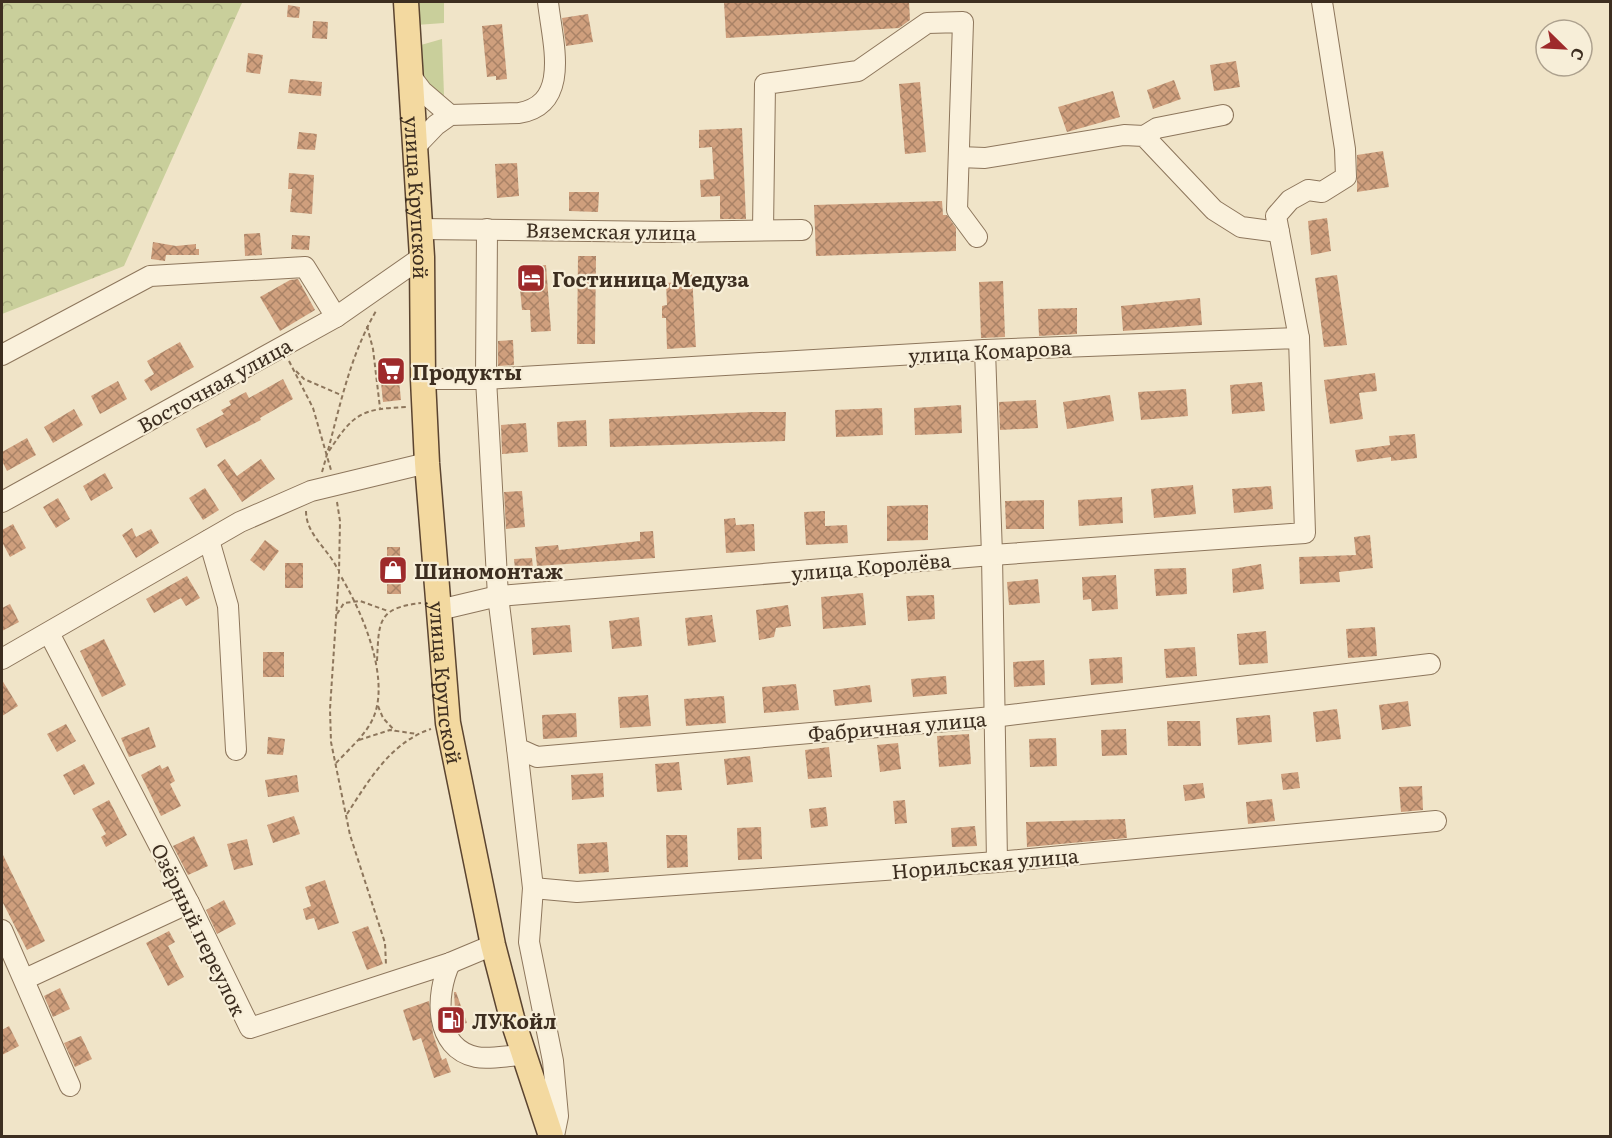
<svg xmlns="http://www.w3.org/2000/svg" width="1612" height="1138" font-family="Literata,serif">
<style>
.green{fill:#c9cf9b}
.forest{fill:url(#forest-crowns)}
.building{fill:url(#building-cross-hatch)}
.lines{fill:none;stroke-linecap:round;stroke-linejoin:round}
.minor-casing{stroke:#8d765c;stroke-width:22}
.major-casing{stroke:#5b4430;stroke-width:27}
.path{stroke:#8d765c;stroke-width:2;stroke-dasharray:4.5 3;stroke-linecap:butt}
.minor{stroke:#faf1dc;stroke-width:20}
.major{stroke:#f3d9a0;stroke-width:24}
.labels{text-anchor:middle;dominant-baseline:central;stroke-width:4.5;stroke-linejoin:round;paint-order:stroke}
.street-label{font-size:20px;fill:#3d2e20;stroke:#f7eed8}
.poi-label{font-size:20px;font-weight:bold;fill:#3d2e20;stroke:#f7eed8;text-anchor:start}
</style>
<defs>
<pattern id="forest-crowns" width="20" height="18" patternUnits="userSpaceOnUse" patternTransform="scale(1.5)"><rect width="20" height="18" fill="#c9cf9b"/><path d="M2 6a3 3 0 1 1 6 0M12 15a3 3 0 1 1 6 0" fill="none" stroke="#aeb285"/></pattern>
<pattern id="building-cross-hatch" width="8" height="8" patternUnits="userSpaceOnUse" patternTransform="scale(1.5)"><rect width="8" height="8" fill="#cf9f7d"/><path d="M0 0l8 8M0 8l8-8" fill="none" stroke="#a98266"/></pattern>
</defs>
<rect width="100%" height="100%" fill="#f0e4c8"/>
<g class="green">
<polygon points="415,2 444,2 444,23 416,25"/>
<polygon points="442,39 444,95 421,94 421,45"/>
</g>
<polygon class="forest" points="2,2 242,3 124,266 2,314"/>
<g class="building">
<polygon points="724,2 909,2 910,20 899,28 726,38"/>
<polygon points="288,5 300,7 299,18 287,17"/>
<polygon points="588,14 593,42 566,46 562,18"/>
<polygon points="313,21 328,22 327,39 312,38"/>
<polygon points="502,24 507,79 496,80 496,76 487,77 482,26"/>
<polygon points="248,53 263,55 260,74 246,72"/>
<polygon points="1236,61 1240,87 1214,91 1210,65"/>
<polygon points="290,79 322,82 321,96 288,93"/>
<polygon points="1174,80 1181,99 1153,109 1147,90"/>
<polygon points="920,82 926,152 905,154 899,84"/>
<polygon points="1113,91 1120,117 1067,132 1058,107"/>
<polygon points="742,128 746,219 720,219 720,196 701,197 700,180 714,179 712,147 699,148 699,130"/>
<polygon points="299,132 317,134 315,150 297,149"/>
<polygon points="1383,151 1389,187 1357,192 1357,155"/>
<polygon points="517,163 519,196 497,198 495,164"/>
<polygon points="289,173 314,175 312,214 290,212 292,189 288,189"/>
<polygon points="569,192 599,192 598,212 569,211"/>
<polygon points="942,201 943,215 947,215 956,228 956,251 816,256 814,205"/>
<polygon points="1327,218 1331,251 1311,255 1308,221"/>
<polygon points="260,233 262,255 245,256 244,234"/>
<polygon points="292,235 310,236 309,250 291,249"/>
<polygon points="153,242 176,246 196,244 196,249 199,249 199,255 166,255 165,261 151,259"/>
<polygon points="578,256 596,256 595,344 577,344"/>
<polygon points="546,265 551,331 531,332 530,310 522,310 518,267"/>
<polygon points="692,274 696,347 667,349 666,318 662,318 662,306 667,305 666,283 679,282 678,275"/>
<polygon points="1337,275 1347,345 1324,347 1315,278"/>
<polygon points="298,279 315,310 280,331 260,297 290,280"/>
<polygon points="1003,281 1005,337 981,338 979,282"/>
<polygon points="1200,298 1202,325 1123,331 1121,306"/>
<polygon points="1077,308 1077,334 1039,336 1038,309"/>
<polygon points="513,340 514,365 498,366 498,341"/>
<polygon points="180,342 194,367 151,391 144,380 154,374 147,361"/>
<polygon points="397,361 401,400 383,402 379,363"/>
<polygon points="1375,373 1377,391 1359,393 1363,419 1330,424 1324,380"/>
<polygon points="283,379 293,399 260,418 261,420 206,448 196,429 224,414 221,410 231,405 229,401 246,392 249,398"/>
<polygon points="118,381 127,399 100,414 91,396"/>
<polygon points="1262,382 1265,411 1232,414 1230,385"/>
<polygon points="1186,389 1188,416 1141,420 1138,392"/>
<polygon points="1110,395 1114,421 1067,429 1063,402"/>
<polygon points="1036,400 1038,428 1000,430 999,402"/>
<polygon points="961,405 962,433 915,435 914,408"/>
<polygon points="882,408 883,435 836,437 835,410"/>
<polygon points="74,409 83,425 53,443 44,427"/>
<polygon points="754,412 786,412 785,441 610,447 609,419"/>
<polygon points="586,420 587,446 558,447 557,422"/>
<polygon points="526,423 528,452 502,454 501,425"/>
<polygon points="1415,434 1417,458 1391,461 1391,457 1357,462 1355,450 1390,445 1389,436"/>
<polygon points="27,438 36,455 7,471 2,461 2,452"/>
<polygon points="225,459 237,476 261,459 275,479 242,502 217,465"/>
<polygon points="105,473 113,488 91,501 83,486"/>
<polygon points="1193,485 1196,514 1154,518 1151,489"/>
<polygon points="1271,486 1273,509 1234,513 1232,489"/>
<polygon points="205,488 219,510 203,520 189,498"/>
<polygon points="522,491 525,527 506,529 504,492"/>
<polygon points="1122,497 1123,523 1079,526 1078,500"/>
<polygon points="58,498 70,519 56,528 43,507"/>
<polygon points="1044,500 1044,529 1006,529 1005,501"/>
<polygon points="928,505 928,540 887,541 887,506"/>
<polygon points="825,511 825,526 847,525 848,543 806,545 804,512"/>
<polygon points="735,518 736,525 754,524 755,551 726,553 724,519"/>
<polygon points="13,524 26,548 10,557 2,542 2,530"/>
<polygon points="132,528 136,537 151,529 159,543 136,558 122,535"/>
<polygon points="653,531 655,558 537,566 535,547 558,545 559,550 640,541 640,532"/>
<polygon points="1370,535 1373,568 1339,572 1340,582 1300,584 1299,557 1356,555 1354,537"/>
<polygon points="265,540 279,551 264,571 250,560"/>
<polygon points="387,547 400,547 401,594 387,594"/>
<polygon points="532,558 533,568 515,569 514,559"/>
<rect x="285" y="563" width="18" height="25"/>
<polygon points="1261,564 1264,589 1233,593 1232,569"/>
<polygon points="1186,568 1187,594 1156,596 1154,569"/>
<polygon points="1116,575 1118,609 1092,611 1091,599 1083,600 1082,577"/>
<polygon points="187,576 200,598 186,606 181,598 154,613 146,599"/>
<polygon points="1038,579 1040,603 1009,605 1007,582"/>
<polygon points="863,593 866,625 823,629 821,597"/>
<polygon points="934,595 935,619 908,621 906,596"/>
<polygon points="10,604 19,622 2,631 2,608"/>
<polygon points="788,605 791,626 776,628 774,637 759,640 756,610"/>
<polygon points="712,615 716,642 688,646 685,618"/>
<polygon points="639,617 642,646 612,649 609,621"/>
<polygon points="570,625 572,652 533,655 531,628"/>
<polygon points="1375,627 1377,656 1348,658 1346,629"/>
<polygon points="1266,631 1268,663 1239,665 1237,634"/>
<polygon points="104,639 126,685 102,697 80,651"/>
<polygon points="1195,647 1197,676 1166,678 1164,649"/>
<rect x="263" y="652" width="21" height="25"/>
<polygon points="1122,657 1123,683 1091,685 1089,659"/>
<polygon points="1044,660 1045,685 1014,687 1013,662"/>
<polygon points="946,676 947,694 913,697 911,679"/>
<polygon points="2,680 18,706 2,716"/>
<polygon points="796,684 799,710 764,713 762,687"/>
<polygon points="870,685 872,702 835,706 833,690"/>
<polygon points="648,695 651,726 620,728 618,697"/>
<polygon points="724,696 726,723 686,726 684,699"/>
<polygon points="1408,701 1411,726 1382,730 1379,705"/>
<polygon points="1337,709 1341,739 1316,742 1313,712"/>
<polygon points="576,713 577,737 543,739 542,715"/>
<polygon points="1270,715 1272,742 1238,745 1236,718"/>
<polygon points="1167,721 1200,721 1201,746 1168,746"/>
<polygon points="66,724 76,741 57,752 47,734"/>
<polygon points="149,727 156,747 129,757 121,738"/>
<polygon points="1126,729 1127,755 1102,756 1101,730"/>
<polygon points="969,734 971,764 939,767 937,736"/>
<polygon points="268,737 285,739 283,755 267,754"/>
<polygon points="1056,738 1057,766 1030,767 1029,739"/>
<polygon points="898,743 901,769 880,772 877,745"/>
<polygon points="829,747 832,777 808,779 805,750"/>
<polygon points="750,756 753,782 727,785 724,759"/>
<polygon points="679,762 682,790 657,792 655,764"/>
<polygon points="84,764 95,784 74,795 63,775"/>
<polygon points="160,765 162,769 168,766 175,781 170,784 181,806 161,816 141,775"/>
<polygon points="1298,772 1300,788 1283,790 1281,774"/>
<polygon points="603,773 604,797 572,800 571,775"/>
<polygon points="297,775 299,792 268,797 265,780"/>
<polygon points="1203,783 1205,798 1185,801 1183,785"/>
<polygon points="1422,786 1423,810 1401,812 1399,787"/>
<polygon points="1272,799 1275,821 1248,824 1246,802"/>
<polygon points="109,800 127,835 106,847 101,837 106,834 92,809"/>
<polygon points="905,800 907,823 895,824 893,801"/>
<polygon points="826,807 828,826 811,828 809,809"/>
<polygon points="294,816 300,834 273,843 267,825"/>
<polygon points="1125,819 1127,838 1027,847 1026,822"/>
<polygon points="975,826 977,846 952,847 951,828"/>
<polygon points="761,827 762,859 738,860 737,828"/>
<polygon points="666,835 687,835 688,867 667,868"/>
<polygon points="194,836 208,866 188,875 173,846"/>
<polygon points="247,839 253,865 234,870 227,844"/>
<polygon points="607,842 609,872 579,874 577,844"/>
<polygon points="2,853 45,941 27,950 2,901"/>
<polygon points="325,880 339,923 318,930 314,918 306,920 303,909 311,906 305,887"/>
<polygon points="224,900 236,924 217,934 206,910"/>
<polygon points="368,926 383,964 367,970 352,932"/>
<polygon points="169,931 175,942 168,946 184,977 168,986 146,943"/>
<polygon points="60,988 70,1009 53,1017 44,996"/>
<polygon points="454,992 456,992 467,1023 456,1026"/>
<polygon points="429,1001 433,1034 442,1060 446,1058 451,1072 434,1078 421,1038 413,1041 403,1010"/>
<polygon points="9,1026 19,1046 2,1055 2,1030"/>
<polygon points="81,1036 92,1059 75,1067 64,1043"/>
</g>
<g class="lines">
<g class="minor-casing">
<g id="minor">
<polyline points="410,75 422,91 450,115"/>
<polyline points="1144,136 1157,128 1223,115"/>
<path d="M 414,148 L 436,125 L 450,115 L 519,113 C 572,104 552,41 548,2"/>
<polyline points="959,157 985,158 1124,135 1144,136 1214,210 1241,227 1279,232"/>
<polyline points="420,229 671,232 802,230"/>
<polyline points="487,229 486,379 498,596 517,748 537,757 993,717 1430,664"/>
<polyline points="763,230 765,84 858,71 927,23 963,22 957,210 977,237"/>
<polyline points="1299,338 1276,216 1290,200 1308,190 1322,192 1346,177 1345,149 1322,2"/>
<polyline points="985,350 992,555 997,862"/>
<polyline points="2,355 150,276 305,267 336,317"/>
<polyline points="423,379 486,379 985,350 1299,338 1305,533 992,555 498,596 439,610"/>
<polyline points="2,502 336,317 422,257"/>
<polyline points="209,540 228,606 236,750"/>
<polyline points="49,633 189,903 250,1028 450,963 493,945"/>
<polyline points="2,659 240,522 311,491 427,463"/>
<polyline points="517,748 533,888 529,942 553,1061 558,1116 554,1136"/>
<polyline points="533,888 577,892 997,862 1436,821"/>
<polyline points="2,930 70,1086"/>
<path d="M 450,963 C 435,995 434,1048 476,1057 C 490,1060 509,1055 524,1055"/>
<polyline points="25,979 189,903"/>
</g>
</g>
<g class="major-casing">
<g id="major">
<path id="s1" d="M 406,2 L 422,257 L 423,379 L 427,463 L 448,723 L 493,945 L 512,1018 L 551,1136"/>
</g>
</g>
<g class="path">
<polyline points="367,326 373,349 380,408"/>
<polyline points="289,361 313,408 331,470"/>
<polyline points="296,371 304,379 341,395"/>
<path d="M 329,451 C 354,413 361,409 406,407"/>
<path d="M 322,472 C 338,417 347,361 376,311"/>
<polyline points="337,502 340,521 339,573 330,709 331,742 350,835 385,943 386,965"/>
<path d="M 306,511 C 306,535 328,548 338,570"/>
<polyline points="337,614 344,603 360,601 388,611"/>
<path d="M 377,661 C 379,622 377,608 421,603"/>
<polyline points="378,706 383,718 395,731"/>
<polyline points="359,740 390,730 417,734"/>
<path d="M 336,763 C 349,749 367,734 374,716 C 390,676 361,609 340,575"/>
<path d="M 347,814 C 369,780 391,742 431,729"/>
</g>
<use href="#minor" class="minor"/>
<use href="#major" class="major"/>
</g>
<defs>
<g id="hotel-square" transform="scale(1.5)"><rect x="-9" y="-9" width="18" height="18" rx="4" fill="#9e2a2b" stroke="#f7eed8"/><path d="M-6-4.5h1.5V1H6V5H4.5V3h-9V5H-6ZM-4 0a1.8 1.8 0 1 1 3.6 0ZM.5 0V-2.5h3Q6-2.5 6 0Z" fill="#fff"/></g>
<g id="supermarket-square" transform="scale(1.5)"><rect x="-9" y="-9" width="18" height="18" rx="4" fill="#9e2a2b" stroke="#f7eed8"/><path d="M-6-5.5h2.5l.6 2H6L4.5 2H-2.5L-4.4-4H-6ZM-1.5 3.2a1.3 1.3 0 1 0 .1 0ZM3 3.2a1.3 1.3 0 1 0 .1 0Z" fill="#fff"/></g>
<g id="shop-square" transform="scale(1.5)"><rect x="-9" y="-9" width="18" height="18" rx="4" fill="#9e2a2b" stroke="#f7eed8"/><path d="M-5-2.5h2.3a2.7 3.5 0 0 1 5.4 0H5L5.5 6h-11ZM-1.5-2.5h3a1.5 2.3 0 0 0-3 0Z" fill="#fff"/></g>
<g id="fuel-square" transform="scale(1.5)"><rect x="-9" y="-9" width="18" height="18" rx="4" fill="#9e2a2b" stroke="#f7eed8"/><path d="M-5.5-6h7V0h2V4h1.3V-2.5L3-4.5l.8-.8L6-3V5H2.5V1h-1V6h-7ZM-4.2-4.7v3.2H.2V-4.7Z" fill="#fff"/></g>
</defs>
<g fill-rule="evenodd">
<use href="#hotel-square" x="531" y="278"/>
<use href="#supermarket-square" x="391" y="371"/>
<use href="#shop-square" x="393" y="570"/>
<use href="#fuel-square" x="451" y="1020"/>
</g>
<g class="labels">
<g class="street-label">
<text stroke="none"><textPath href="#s1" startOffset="196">улица Крупской</textPath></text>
<text transform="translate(611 230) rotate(1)">Вяземская улица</text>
<text transform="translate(990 350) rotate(-3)">улица Комарова</text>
<text transform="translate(214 384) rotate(-29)">Восточная улица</text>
<text transform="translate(871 565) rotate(-5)">улица Королёва</text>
<text stroke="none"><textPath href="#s1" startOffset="682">улица Крупской</textPath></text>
<text transform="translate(897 725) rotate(-5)">Фабричная улица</text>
<text transform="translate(985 862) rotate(-5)">Норильская улица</text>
<text transform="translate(200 929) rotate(64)">Озёрный переулок</text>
</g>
<g class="poi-label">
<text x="552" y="278">Гостиница Медуза</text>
<text x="412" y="371">Продукты</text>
<text x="414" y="570">Шиномонтаж</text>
<text x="472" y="1020">ЛУКойл</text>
</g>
</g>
<rect width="1612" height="1138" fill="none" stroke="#3d2e20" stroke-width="6"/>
<g transform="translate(1564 48) rotate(114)"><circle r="28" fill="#f7eed8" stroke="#ada18e" stroke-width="1.5"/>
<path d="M0-4.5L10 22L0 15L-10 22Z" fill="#9e2a2b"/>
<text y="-9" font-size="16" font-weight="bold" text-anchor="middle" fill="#3d2e20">С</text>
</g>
</svg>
